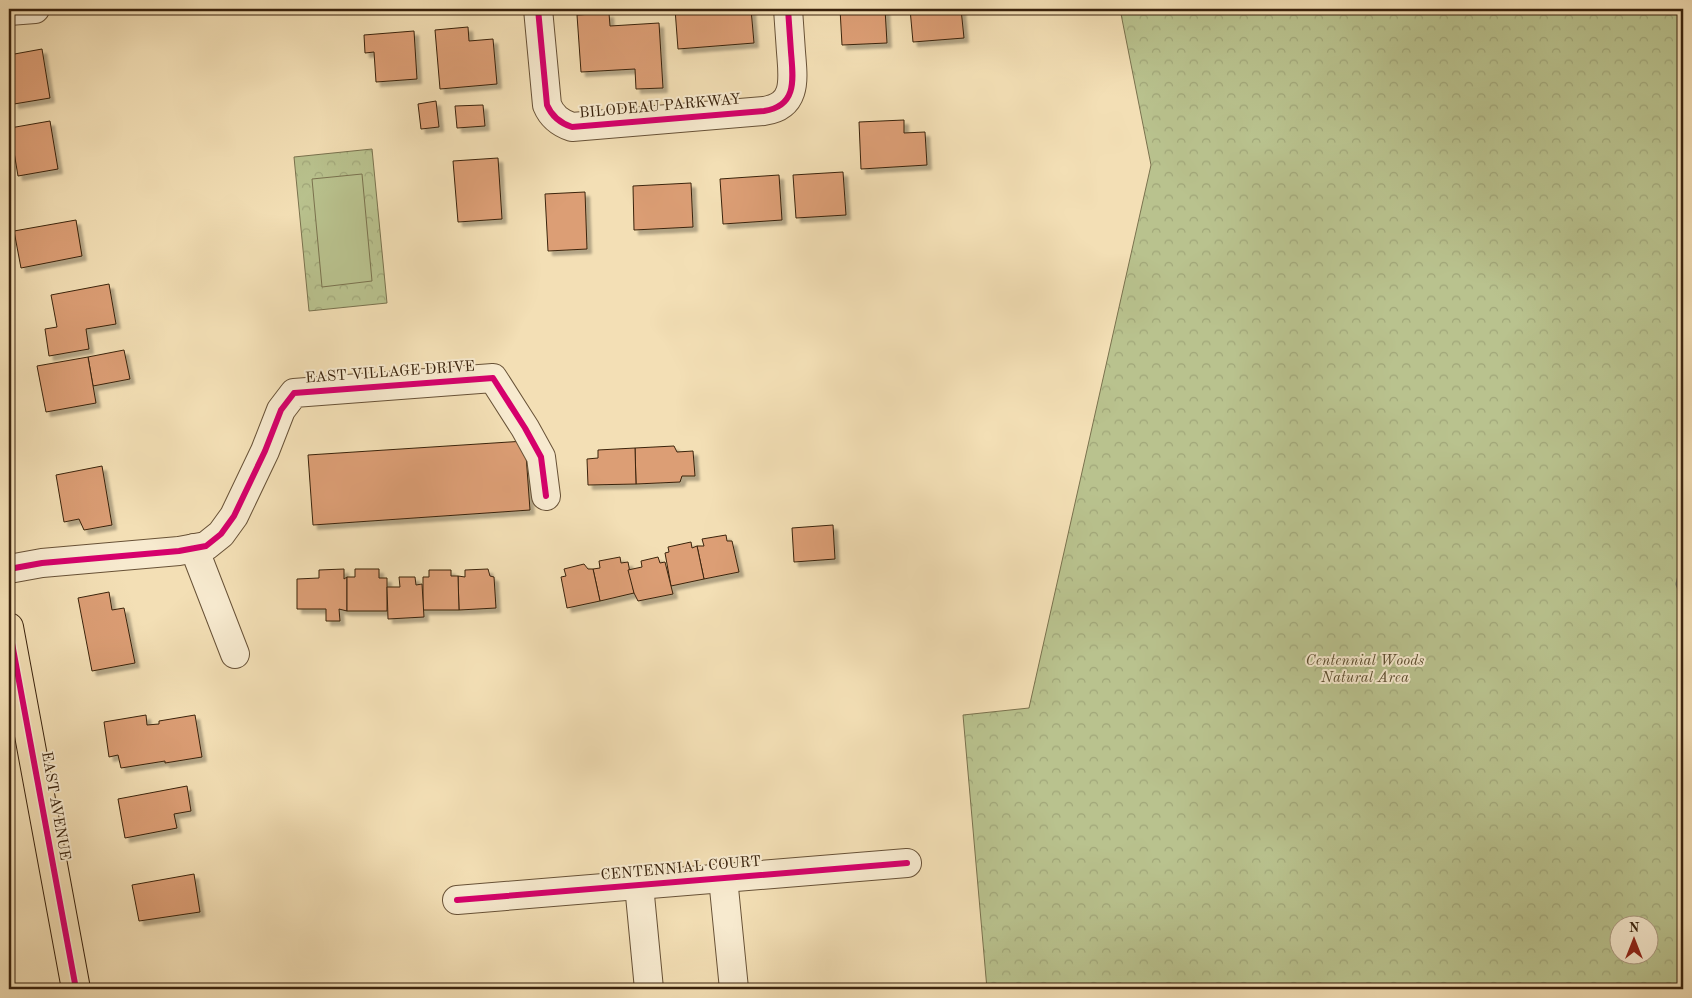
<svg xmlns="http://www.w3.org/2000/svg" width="1692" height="998" font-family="'Old Standard TT',serif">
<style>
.park{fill:url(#park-crowns);stroke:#7a724e;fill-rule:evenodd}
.pitch{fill:#b9c28e;stroke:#7a724e}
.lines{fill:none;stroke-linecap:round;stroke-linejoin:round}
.stream{stroke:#757e72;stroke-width:9}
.building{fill:#dc9e74;stroke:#3a230d;filter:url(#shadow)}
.minor-casing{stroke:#685237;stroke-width:30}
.major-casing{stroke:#3a230d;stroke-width:30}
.minor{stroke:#f7eacf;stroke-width:28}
.major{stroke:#f3dfb5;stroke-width:28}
.cycleway-casing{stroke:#f7eacf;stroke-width:9}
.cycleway{stroke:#d6006c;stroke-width:6}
.labels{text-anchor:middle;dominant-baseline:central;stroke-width:4;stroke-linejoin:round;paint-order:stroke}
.street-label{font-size:15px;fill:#3a230d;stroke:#f7eacf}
.park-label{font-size:15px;font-style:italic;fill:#5a4b2d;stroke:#f7eacf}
</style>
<defs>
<pattern id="park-crowns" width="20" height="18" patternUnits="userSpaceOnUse" patternTransform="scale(1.25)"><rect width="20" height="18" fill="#b9c28e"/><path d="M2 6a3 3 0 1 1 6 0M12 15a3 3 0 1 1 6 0" fill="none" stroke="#a0a679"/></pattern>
<filter id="shadow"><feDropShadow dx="4.5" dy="4.5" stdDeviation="1" flood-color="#0004"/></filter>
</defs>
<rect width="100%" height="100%" fill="#f3dfb5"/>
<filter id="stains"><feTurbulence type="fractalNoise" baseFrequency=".004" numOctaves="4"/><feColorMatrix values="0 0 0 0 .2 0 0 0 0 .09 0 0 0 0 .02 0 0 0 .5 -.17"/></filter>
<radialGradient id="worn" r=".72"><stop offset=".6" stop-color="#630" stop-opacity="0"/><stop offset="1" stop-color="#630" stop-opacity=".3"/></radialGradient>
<g class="park">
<path d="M 1120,9 L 1683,9 L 1683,989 L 987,989 L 963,715 L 1029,708 L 1151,165 ZM 1620,926 L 1650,926 L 1650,956 L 1620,956 Z"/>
<polygon points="372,149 387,303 309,311 294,157"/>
</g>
<polygon class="pitch" points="362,174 372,281 322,287 312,179"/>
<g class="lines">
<polyline class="stream" points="1683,571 1680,584 1683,592"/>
</g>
<g class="building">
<polygon points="675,9 751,9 754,43 678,49"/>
<polygon points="840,9 885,9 887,43 842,45"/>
<polygon points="910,9 961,9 964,38 913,42"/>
<polygon points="609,13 610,26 659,23 663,88 636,89 635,69 581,72 577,15"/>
<polygon points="468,27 469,41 493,39 497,84 440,89 435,30"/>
<polygon points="414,31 417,79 376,82 374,52 365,53 364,35"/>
<polygon points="42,49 50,98 14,104 9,71 9,55"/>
<polygon points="436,101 439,127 421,129 418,104"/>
<polygon points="483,105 485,126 457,128 455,106"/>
<polygon points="904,120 904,133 925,132 927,165 861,169 859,122"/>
<polygon points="50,121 58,169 18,176 10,128"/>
<polygon points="498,158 502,219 458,222 453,161"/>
<polygon points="843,172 846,215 796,218 793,175"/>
<polygon points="779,175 782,220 723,224 720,179"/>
<polygon points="691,183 693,227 634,230 633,186"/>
<polygon points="585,192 587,249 548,251 545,194"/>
<polygon points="76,220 82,256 21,268 14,231"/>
<polygon points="109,284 116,324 86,329 89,349 49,356 45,329 57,327 51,295"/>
<polygon points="124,350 130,379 93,386 88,357"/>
<polygon points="88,357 96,403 46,412 37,366"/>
<polygon points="525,441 530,510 313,525 308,455"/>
<polygon points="674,446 677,452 693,451 695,476 682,476 680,482 636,484 635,448"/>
<polygon points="635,448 636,484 588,485 587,459 598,458 598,450"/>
<polygon points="102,466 112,525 84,530 79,519 64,522 56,475"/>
<polygon points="833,525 835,559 794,562 792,528"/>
<polygon points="726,535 727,541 732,541 739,572 704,579 697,546 704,546 702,539"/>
<polygon points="691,542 692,548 697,546 704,579 671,586 665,553 669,552 668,547"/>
<polygon points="620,557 621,563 628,562 634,593 600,601 593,569 600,568 599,561"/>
<polygon points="658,557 660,563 665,562 673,594 638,601 634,593 628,570 642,567 641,561"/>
<polygon points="584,564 588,569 593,569 600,601 567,608 561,577 566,576 564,569"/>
<polygon points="344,569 344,579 347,577 347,611 339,609 340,621 326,621 326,609 297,609 297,579 319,578 319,570"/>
<polygon points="355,569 379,569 379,578 387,578 387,611 347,611 347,577 355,577"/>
<polygon points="488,569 490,576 494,577 496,608 459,610 458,576 465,577 465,570"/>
<polygon points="429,570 451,570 451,576 458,576 459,610 423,610 423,577 429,577"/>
<polygon points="399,577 415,577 416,585 422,584 424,617 388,619 387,587 400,587"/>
<polygon points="109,592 112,610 124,608 135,663 92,671 78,598"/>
<polygon points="146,715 147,725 159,724 159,721 195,715 202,757 165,763 165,761 121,768 118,755 109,757 104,722"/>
<polygon points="187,786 191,811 174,814 177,828 125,838 118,799"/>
<polygon points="194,874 200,912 139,921 132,885"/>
</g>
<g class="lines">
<g class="minor-casing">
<g id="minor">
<path d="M 538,9 L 547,105 C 552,117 560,123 572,127 L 764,111 C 798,106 793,78 791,52 C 790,38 789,23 788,9"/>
<polyline points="9,11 35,9"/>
<polyline points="194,548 235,654"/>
<polyline points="9,569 42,563 179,551 206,546 221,534 234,516 265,451 281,410 294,393 493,378 525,428 541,457 546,496"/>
<polyline points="723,878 734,989"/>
<polyline points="639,885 649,989"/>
<polyline points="457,900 907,863"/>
</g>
</g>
<g class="major-casing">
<polyline id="major" points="9,627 76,989"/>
</g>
<use href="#minor" class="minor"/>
<use href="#major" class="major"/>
<g class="cycleway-casing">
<g id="cycleway">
<path d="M 538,9 L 547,105 C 552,117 560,123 572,127 L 764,111 C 798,106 793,78 791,52 C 790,38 789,23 788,9"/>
<polyline points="9,569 42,563 179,551 206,546 221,534 234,516 265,451 281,410 294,393 493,378 525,428 541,457 546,496"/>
<polyline points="9,627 76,989"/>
<polyline points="457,900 907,863"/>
</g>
</g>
<use href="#cycleway" class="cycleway"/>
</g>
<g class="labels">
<g class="street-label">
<text transform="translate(660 107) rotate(-5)">BILODEAU PARKWAY</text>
<text transform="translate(390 373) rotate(-4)">EAST VILLAGE DRIVE</text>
<text transform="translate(55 806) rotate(80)">EAST AVENUE</text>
<text transform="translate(681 869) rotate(-5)">CENTENNIAL COURT</text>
</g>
<g class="park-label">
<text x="1365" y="661">Centennial Woods<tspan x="1365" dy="17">Natural Area</tspan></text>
</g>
</g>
<rect width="1692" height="998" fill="none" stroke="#f3dfb5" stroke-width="30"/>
<rect x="10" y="10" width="1672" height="978" fill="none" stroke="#3a230d" stroke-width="2.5"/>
<rect x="15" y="15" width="1662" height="968" fill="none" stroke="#3a230d"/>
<g transform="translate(1634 940)"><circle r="24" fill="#f7eacf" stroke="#ab9a81"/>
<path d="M0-4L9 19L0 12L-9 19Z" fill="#8f2418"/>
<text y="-8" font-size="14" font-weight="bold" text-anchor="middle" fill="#3a230d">N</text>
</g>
<rect width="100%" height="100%" filter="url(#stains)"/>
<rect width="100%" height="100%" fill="url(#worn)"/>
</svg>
